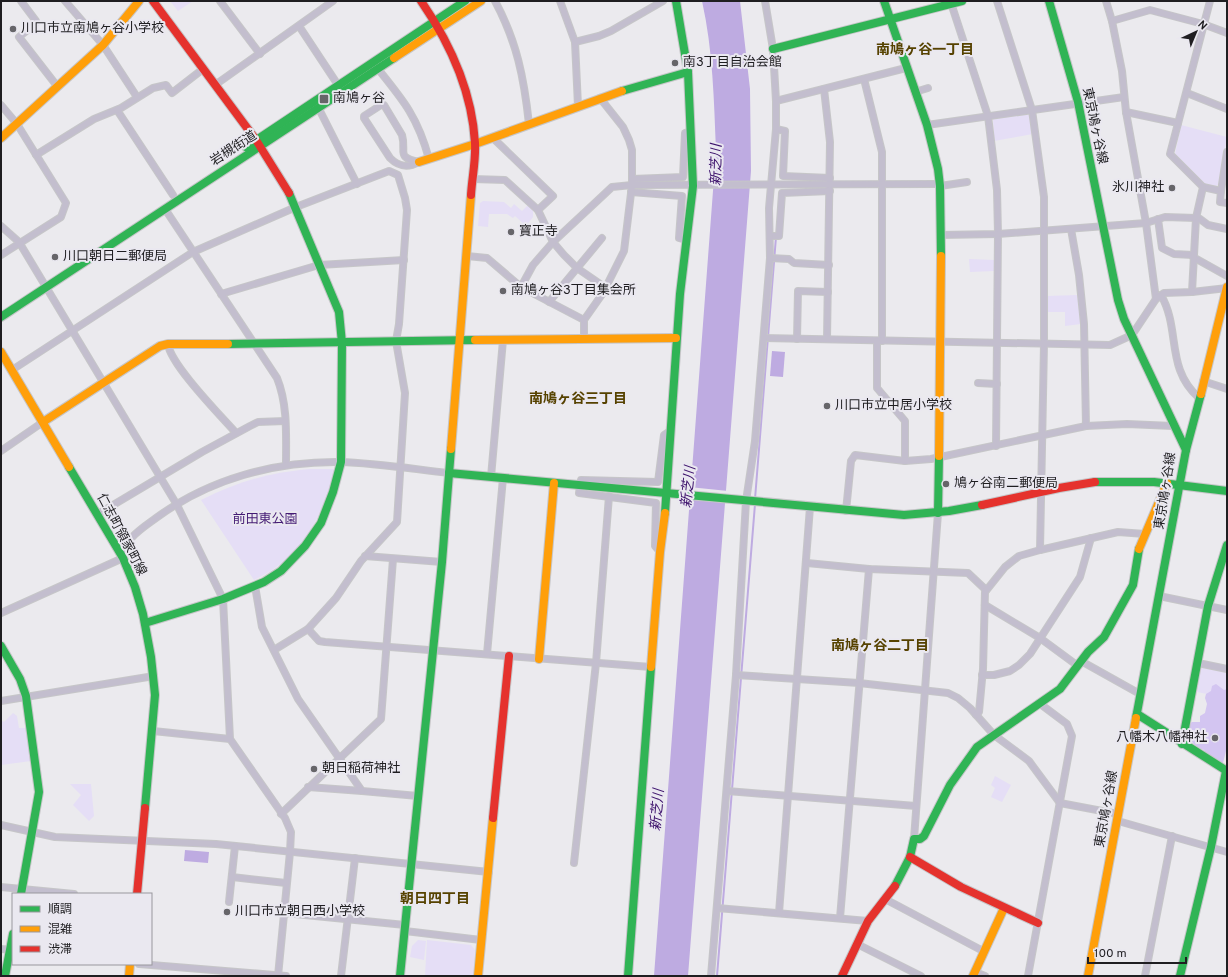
<svg xmlns="http://www.w3.org/2000/svg" width="1228" height="977" font-family="Overpass,'Noto Sans JP',sans-serif">
<style>
.green{fill:#e5def6}
.forest{fill:#d3c5f1}
.water{fill:#beabe1}
.pier{fill:#ebeaee}
.lines{fill:none;stroke-linecap:round;stroke-linejoin:round}
.stream{stroke:#beabe1;stroke-width:2}
.street-casing{stroke:#c6c6c8;stroke-width:8}
.fast-casing{stroke:#c6c6c8;stroke-width:10}
.slow-casing{stroke:#c6c6c8;stroke-width:10}
.jam-casing{stroke:#c6c6c8;stroke-width:10}
.street{stroke:#c3bece;stroke-width:6}
.fast{stroke:#30b455;stroke-width:8}
.slow{stroke:#ff9f0a;stroke-width:8}
.jam{stroke:#e5322d;stroke-width:8}
.poi-dot{fill:#666569;stroke:#eae8f0;stroke-width:1.5}
.labels{text-anchor:middle;dominant-baseline:central;stroke-width:4;stroke-linejoin:round;paint-order:stroke}
.poi-label{font-size:13px;fill:#1f1e21;stroke:#eae8f0;text-anchor:start}
.street-label{font-size:13px;fill:#1f1e21;stroke:#eae8f0}
.park-label{font-size:13px;fill:#441b74;stroke:#eae8f0}
.neighbourhood-label{font-size:14px;font-weight:bold;fill:#564200;stroke:#eae8f0}
.water-label{font-size:14px;font-style:italic;fill:#3c116b;stroke:#eae8f0}
</style>
<rect width="100%" height="100%" fill="#ebeaee"/>
<g class="green">
<polygon points="170,1 193,1 178,11"/>
<polygon points="1028,113 1030,114 1033,134 994,141 993,118"/>
<polygon points="1181,125 1227,137 1219,184 1216,186 1204,184 1175,154"/>
<polygon points="483,201 504,202 511,208 514,204 522,211 529,204 533,208 533,217 526,226 515,216 513,218 507,214 489,214 488,227 478,226 480,203"/>
<polygon points="969,259 995,260 994,271 970,272"/>
<polygon points="1078,295 1081,324 1065,326 1065,312 1046,312 1046,296"/>
<path d="M 310,469 L 333,469 L 335,472 C 320,520 302,558 254,580 L 201,500 C 240,481 267,473 310,469 Z"/>
<polygon points="1203,667 1227,672 1227,698 1197,692 1201,669"/>
<polygon points="13,713 17,716 19,728 27,728 31,761 1,765 1,720 4,722"/>
<polygon points="995,776 1011,785 1002,802 991,797 995,788 991,785"/>
<polygon points="70,784 91,784 94,816 89,821 73,805 81,795"/>
<polygon points="418,940 426,941 424,960 410,957 412,946"/>
<polygon points="427,940 471,945 475,950 473,976 425,976"/>
</g>
<path class="forest" d="M 1216,684 L 1224,690 L 1227,689 L 1227,747 L 1223,763 C 1215,762 1207,758 1204,750 C 1192,746 1187,737 1188,725 L 1192,722 L 1200,722 L 1200,716 L 1205,713 L 1207,704 L 1205,698 L 1206,694 L 1211,691 L 1212,686 Z"/>
<g class="water">
<path d="M 702,1 L 740,1 L 750,89 L 751,171 L 688,976 L 654,976 L 716,151 C 714,101 713,50 702,1 Z"/>
<polygon points="772,351 785,352 783,377 770,376"/>
<polygon points="185,850 209,852 208,863 184,861"/>
</g>
<polygon class="pier" points="689,487 728,491 727,503 688,499"/>
<g class="lines">
<g class="stream">
<polyline points="755,499 776,237"/>
<polyline points="717,976 755,504"/>
</g>
<g class="street-casing">
<g id="street">
<polyline points="21,1 36,21 35,24 19,37 57,86"/>
<polyline points="65,1 103,45 137,97"/>
<polyline points="220,1 260,54"/>
<path d="M 495,1 C 517,42 524,78 529,124"/>
<polyline points="560,1 575,42 578,106"/>
<polyline points="997,1 1032,110 1044,197 1044,344 1040,550"/>
<polyline points="1106,1 1112,21 1122,71 1126,112 1146,223 1156,299"/>
<polyline points="951,3 988,116 997,190 998,234 996,446"/>
<polyline points="1112,21 1150,10 1203,24 1227,33"/>
<polyline points="299,26 338,85"/>
<polyline points="575,42 599,36 611,31 663,1"/>
<path d="M 378,69 C 404,101 418,118 429,159"/>
<polyline points="864,79 882,152 882,341"/>
<polyline points="215,85 333,1"/>
<polyline points="824,89 830,142 827,339"/>
<polyline points="915,92 928,88"/>
<polyline points="1187,93 1227,109"/>
<polyline points="776,101 906,68"/>
<polyline points="1,105 17,124 66,203 61,217 1,255"/>
<path d="M 381,105 L 384,105 L 402,135 C 407,152 395,157 419,162 C 408,168 399,167 390,158 L 364,118 L 364,116 Z"/>
<polyline points="319,109 357,184"/>
<polyline points="117,110 173,195"/>
<polyline points="1126,112 1178,123"/>
<polyline points="927,125 1124,97"/>
<polyline points="776,129 785,131 783,176 830,178"/>
<polyline points="493,138 553,196 538,210"/>
<polyline points="36,155 94,119 121,108 153,88 166,85 172,93 203,69"/>
<polyline points="473,179 505,180 538,210 553,242 564,255 577,268 606,288"/>
<polyline points="632,179 683,177 685,133 691,131"/>
<polyline points="940,186 967,182"/>
<polyline points="1203,187 1221,191 1220,202 1227,203"/>
<polyline points="1221,191 1227,152"/>
<polyline points="631,192 682,196 679,238 686,240"/>
<path d="M 165,209 L 277,378 C 288,405 286,436 286,465"/>
<polyline points="1158,219 1162,248 1174,254 1193,255"/>
<polyline points="1,226 19,242 177,505 223,599 230,739"/>
<polyline points="1071,229 1079,275 1084,324 1086,426"/>
<polyline points="941,235 998,234 1146,223 1165,217 1196,218 1200,219 1208,225 1227,229"/>
<polyline points="771,236 779,236 782,193 830,191"/>
<polyline points="467,256 487,258 521,287 584,320 584,338"/>
<polyline points="1193,257 1227,276"/>
<polyline points="770,258 789,259 794,263 829,265"/>
<polyline points="521,287 533,265 553,242 596,202 612,187 632,185 940,184"/>
<polyline points="1192,292 1196,218 1203,187 1170,154 1210,1"/>
<polyline points="221,294 319,265 404,260"/>
<path d="M 1161,295 C 1181,330 1165,368 1199,398"/>
<polyline points="549,302 602,238"/>
<polyline points="584,320 603,293 624,251 632,185 632,150 629,140 623,127 600,98"/>
<polyline points="764,338 1110,345 1132,335 1156,299 1164,293 1192,292 1227,288"/>
<polyline points="797,339 798,291 828,292"/>
<polyline points="877,341 877,388 905,421 905,461"/>
<path d="M 168,344 C 170,364 220,415 236,433"/>
<polyline points="12,370 193,252 296,207 389,171 398,175 405,198 407,210 399,324 396,341 405,393 397,522 361,561 336,598 308,629 274,650"/>
<polyline points="1203,381 1227,389"/>
<polyline points="978,383 997,384"/>
<polyline points="1,451 43,422"/>
<polyline points="491,477 503,340"/>
<polyline points="846,511 851,461 855,455 905,461 931,459 1086,426 1127,424 1173,426"/>
<polyline points="98,514 202,452 250,426 258,422 285,421"/>
<polyline points="660,552 655,546 656,503 579,493 581,480 658,482 664,435 670,431"/>
<polyline points="365,556 442,562"/>
<polyline points="807,563 869,569 968,573 986,590"/>
<polyline points="255,586 262,627 298,699 362,791 418,796"/>
<polyline points="1159,596 1227,610"/>
<polyline points="985,605 1040,638 1078,666"/>
<path d="M 1,613 L 123,558 C 124,539 141,529 156,518 C 209,479 275,461 340,462 C 376,463 413,469 449,473"/>
<polyline points="308,629 319,641 325,642 651,667"/>
<polyline points="487,654 503,478"/>
<polyline points="1081,661 1140,694"/>
<polyline points="1198,663 1227,669"/>
<polyline points="736,675 859,683 948,693 958,698 970,708 994,735 1029,761 1060,803 1118,814"/>
<polyline points="982,675 994,675 1010,671 1019,665 1030,654 1080,577 1091,538"/>
<polyline points="1,701 154,676"/>
<polyline points="976,715 979,712 983,669 985,592 1005,567 1019,556 1040,550 1118,532 1145,534"/>
<polyline points="153,731 230,739 285,818 291,832 290,852 278,976"/>
<polyline points="308,787 362,791"/>
<polyline points="727,791 916,806"/>
<polyline points="281,814 381,719 393,559"/>
<polyline points="1118,821 1227,852"/>
<polyline points="1,825 55,837 216,844 489,872"/>
<polyline points="914,839 938,513"/>
<polyline points="574,863 596,663 609,496"/>
<polyline points="232,877 286,883"/>
<polyline points="1,887 74,894"/>
<polyline points="885,899 983,951"/>
<polyline points="229,902 235,846"/>
<polyline points="717,908 868,921"/>
<polyline points="285,913 405,925"/>
<polyline points="779,913 810,507"/>
<polyline points="840,918 869,569"/>
<polyline points="405,931 481,940"/>
<polyline points="857,944 921,976"/>
<polyline points="1,949 13,950"/>
<polyline points="139,964 286,976"/>
<polyline points="975,972 985,976"/>
<polyline points="341,976 355,858"/>
<polyline points="711,976 736,675 746,501 755,441 770,258 769,208 776,129 776,101 773,49 765,1"/>
<polyline points="1028,976 1072,736 1067,724 1039,703"/>
<polyline points="1145,976 1172,836"/>
</g>
</g>
<g class="fast-casing">
<g id="fast">
<polyline points="884,1 927,125 938,169 940,186 941,256"/>
<polyline points="1049,1 1078,102 1118,300 1124,319 1186,450"/>
<polyline points="773,49 962,1"/>
<polyline points="622,91 688,72"/>
<polyline points="246,147 465,1"/>
<polyline points="1,317 394,58"/>
<polyline points="228,344 475,340"/>
<polyline points="69,467 123,558 135,587 143,614 151,657 155,695 145,808"/>
<polyline points="449,473 904,515 949,511 982,505"/>
<polyline points="1095,482 1154,482 1227,491"/>
<polyline points="665,513 680,294 693,186 688,72 676,1"/>
<polyline points="938,513 939,456"/>
<polyline points="145,623 223,599 264,582 281,571 305,546 321,523 333,492 341,462 342,343 339,312 289,193"/>
<polyline points="1,646 20,679 26,696 39,792 21,894"/>
<polyline points="1137,714 1227,771"/>
<polyline points="1136,718 1186,450 1201,394"/>
<polyline points="1182,744 1208,606 1227,545"/>
<polyline points="895,886 910,857 914,839 920,839 924,836 950,785 977,747 1060,689 1088,652 1104,637 1133,585 1139,549"/>
<polyline points="5,976 13,934"/>
<polyline points="400,976 442,562 451,449"/>
<polyline points="628,976 651,667"/>
<polyline points="1180,976 1211,847 1226,771"/>
</g>
</g>
<g class="slow-casing">
<g id="slow">
<polyline points="394,58 481,1"/>
<polyline points="1,138 103,45 139,1"/>
<polyline points="419,162 475,144 622,91"/>
<polyline points="475,340 676,338"/>
<polyline points="1,352 69,467"/>
<polyline points="1201,394 1227,287"/>
<polyline points="43,422 160,346 168,344 228,344"/>
<polyline points="451,449 471,195"/>
<polyline points="939,456 941,256"/>
<polyline points="1139,549 1167,483"/>
<polyline points="539,659 554,483"/>
<polyline points="651,667 660,552 665,513"/>
<polyline points="129,976 130,964"/>
<polyline points="478,976 493,818"/>
<polyline points="973,976 1004,908"/>
<polyline points="1088,976 1136,718"/>
</g>
</g>
<g class="jam-casing">
<g id="jam">
<polyline points="153,1 256,140 289,193"/>
<path d="M 421,1 C 450,43 472,91 475,143 C 476,160 472,178 471,195"/>
<polyline points="982,505 1059,488 1095,482"/>
<polyline points="493,818 509,656"/>
<polyline points="910,857 961,887 1038,923"/>
<polyline points="137,894 145,808"/>
<polyline points="842,976 868,921 895,886"/>
</g>
</g>
<use href="#street" class="street"/>
<use href="#fast" class="fast"/>
<use href="#slow" class="slow"/>
<use href="#jam" class="jam"/>
</g>
<g class="poi-dot">
<circle cx="13" cy="29" r="4"/>
<circle cx="675" cy="63" r="4"/>
<rect x="319" y="94" width="10" height="10" rx="2"/>
<circle cx="1172" cy="188" r="4"/>
<circle cx="511" cy="232" r="4"/>
<circle cx="55" cy="257" r="4"/>
<circle cx="503" cy="291" r="4"/>
<circle cx="827" cy="406" r="4"/>
<circle cx="946" cy="484" r="4"/>
<circle cx="1215" cy="738" r="4"/>
<circle cx="314" cy="769" r="4"/>
<circle cx="227" cy="912" r="4"/>
</g>
<g class="labels">
<g class="poi-label">
<text x="21" y="29">川口市立南鳩ヶ谷小学校</text>
<text x="683" y="63">南3丁目自治会館</text>
<text x="333" y="99">南鳩ヶ谷</text>
<text x="1164" y="188" text-anchor="end">氷川神社</text>
<text x="519" y="232">寶正寺</text>
<text x="63" y="257">川口朝日二郵便局</text>
<text x="511" y="291">南鳩ヶ谷3丁目集会所</text>
<text x="835" y="406">川口市立中居小学校</text>
<text x="954" y="484">鳩ヶ谷南二郵便局</text>
<text x="1207" y="738" text-anchor="end">八幡木八幡神社</text>
<text x="322" y="769">朝日稲荷神社</text>
<text x="235" y="912">川口市立朝日西小学校</text>
</g>
<g class="street-label">
<text transform="translate(1094 126) rotate(78)">東京鳩ヶ谷線</text>
<text transform="translate(234 149) rotate(-33)">岩槻街道</text>
<text transform="translate(1166 491) rotate(-81)">東京鳩ヶ谷線</text>
<text transform="translate(121 535) rotate(62)">仁志町領家町線</text>
<text transform="translate(1107 809) rotate(-80)">東京鳩ヶ谷線</text>
</g>
<g class="park-label">
<text x="265" y="520">前田東公園</text>
</g>
<g class="neighbourhood-label">
<text x="925" y="50">南鳩ヶ谷一丁目</text>
<text x="578" y="399">南鳩ヶ谷三丁目</text>
<text x="880" y="646">南鳩ヶ谷二丁目</text>
<text x="435" y="899">朝日四丁目</text>
</g>
<g class="water-label">
<text transform="translate(717 165) rotate(-89)">新芝川</text>
<text transform="translate(689 487) rotate(-84)">新芝川</text>
<text transform="translate(658 810) rotate(-85)">新芝川</text>
</g>
</g>
<rect width="1228" height="977" fill="none" stroke="#1f1e21" stroke-width="4"/>
<rect x="12" y="893" width="140" height="72" fill="#eae8f0" stroke="#99979d"/>
<rect x="20" y="906" width="20" height="6" fill="#30b455" stroke="#99979d"/>
<text x="48" y="913" font-size="12" fill="#1f1e21">順調</text>
<rect x="20" y="926" width="20" height="6" fill="#ff9f0a" stroke="#99979d"/>
<text x="48" y="933" font-size="12" fill="#1f1e21">混雑</text>
<rect x="20" y="946" width="20" height="6" fill="#e5322d" stroke="#99979d"/>
<text x="48" y="953" font-size="12" fill="#1f1e21">渋滞</text>
<g transform="translate(1196 32) rotate(44)" stroke="#eae8f0" stroke-width="3" paint-order="stroke">
<path d="M0-3L7 15L0 10L-7 15Z" fill="#1f1e21"/>
<text y="-6" font-size="11" font-weight="bold" text-anchor="middle" fill="#1f1e21">N</text>
</g>
<path d="M1088 957v6h98v-6" fill="none" stroke="#1f1e21" stroke-width="2"/>
<text x="1094" y="957" font-size="12" fill="#1f1e21" stroke="#eae8f0" stroke-width="3" paint-order="stroke">100 m</text>
</svg>
